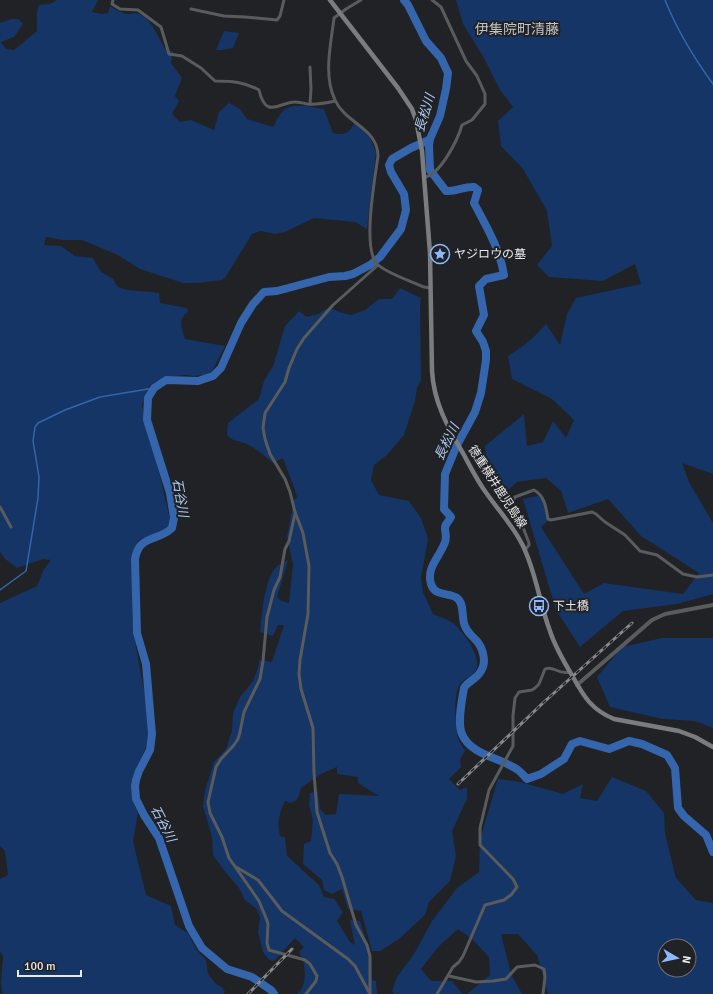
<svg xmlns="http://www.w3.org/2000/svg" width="713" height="994" font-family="Signika,'Noto Sans JP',sans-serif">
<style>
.green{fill:#143565;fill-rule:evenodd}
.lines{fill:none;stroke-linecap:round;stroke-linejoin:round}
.stream{stroke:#3465ad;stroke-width:1.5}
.river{stroke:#3465ad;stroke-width:8}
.minor{stroke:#5a5b5d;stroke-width:3}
.tertiary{stroke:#5a5b5d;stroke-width:4}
.secondary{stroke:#7a7c7e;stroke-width:4.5}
.rail-casing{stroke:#87888b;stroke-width:3}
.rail{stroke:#202225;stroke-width:1.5;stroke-dasharray:4.5;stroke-linecap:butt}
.labels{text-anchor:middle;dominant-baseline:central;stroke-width:4;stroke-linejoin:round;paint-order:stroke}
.poi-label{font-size:12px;fill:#e7e8ea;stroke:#202225;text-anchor:start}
.street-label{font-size:12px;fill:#e7e8ea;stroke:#202225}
.water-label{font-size:13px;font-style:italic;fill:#b0caf2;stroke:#202225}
.quarter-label{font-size:14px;fill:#c1c4c8;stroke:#202225}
</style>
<rect width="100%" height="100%" fill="#202225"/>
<g class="green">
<path d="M 57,0 L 98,0 L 92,12 L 102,14 L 108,13 L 110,6 C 115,9 121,13 127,14 C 131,14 135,12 139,14 C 155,22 157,38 167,51 L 173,51 L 171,63 L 182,78 L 175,96 L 179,101 L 172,114 L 180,122 L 191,120 L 214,130 L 219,112 L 229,103 L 240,109 L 247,119 L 273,127 C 276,123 279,114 283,111 C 293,102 311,107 324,109 L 333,133 C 343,136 350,133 355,122 L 370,138 L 376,152 L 367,229 L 355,222 L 314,218 L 285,232 L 275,234 L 261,231 L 252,234 L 225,278 L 222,280 L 198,283 L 183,283 L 140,269 L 118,255 L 82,240 L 62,240 L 46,237 L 44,245 L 61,246 L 75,256 L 93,258 L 101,272 L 113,279 L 118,287 L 127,290 L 153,292 L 159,293 L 160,303 L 187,308 L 188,312 C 177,319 182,329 185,339 L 225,346 L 212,371 L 205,375 L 193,376 L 186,375 L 163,377 L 149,386 L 142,405 L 146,430 L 157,463 L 170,520 L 169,526 L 162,531 L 139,540 L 132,553 L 132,619 L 137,653 L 145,695 L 148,735 L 146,748 L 136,768 L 131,784 L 132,800 L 138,813 L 133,841 L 146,895 L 171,906 L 175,925 L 188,933 L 196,949 L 206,960 L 208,974 L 216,984 L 222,987 L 225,992 L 223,994 L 2,994 L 1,983 L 3,956 L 0,952 L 0,879 L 8,875 L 5,851 L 0,846 L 0,603 L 37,586 L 44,569 L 51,560 L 43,559 L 17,568 L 5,559 L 0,552 L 0,23 L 11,19 L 18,19 L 23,24 L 14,37 L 1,42 L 6,49 L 14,50 L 37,31 L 37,12 L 39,5 L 50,4 Z"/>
<path d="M 456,0 L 713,0 L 713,474 L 682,463 L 689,482 L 713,523 L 713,594 L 677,604 L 623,611 L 580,647 L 556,610 L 523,499 L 541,495 L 550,519 L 541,527 L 584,594 L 604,583 L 683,594 L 699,573 L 641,536 L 608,499 L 568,513 L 561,491 L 546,478 L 517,482 L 503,495 L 487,477 L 485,446 L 524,414 L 527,446 L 543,442 L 553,421 L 566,438 L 574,420 L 552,399 L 512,379 L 508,356 C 523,347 535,337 546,324 L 560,345 L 567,314 L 576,298 L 641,284 L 635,264 L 603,281 L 549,277 L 537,265 L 552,246 L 547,211 L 523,169 L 501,146 L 498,121 L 513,107 L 500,90 L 483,56 L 463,24 Z"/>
<polygon points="224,31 239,33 233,48 222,50 216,50"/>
<path d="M 400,288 L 421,298 L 420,304 L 421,380 L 417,388 L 415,401 L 404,435 L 387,455 L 374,465 L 371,480 L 379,495 L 409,501 L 421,518 L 428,539 L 421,577 L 423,592 L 433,614 C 440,617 450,620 455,625 C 464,633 482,657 476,670 C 473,677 464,678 460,684 C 453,693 455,730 459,741 C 461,744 463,748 465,751 L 460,759 L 461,767 L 449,779 L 460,790 L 467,787 L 467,799 L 452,831 L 456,856 L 450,881 L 429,902 L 425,915 L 399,939 L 380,951 L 372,951 L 361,911 L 348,909 L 342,889 L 332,894 L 324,890 L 322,880 L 303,864 L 304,844 L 311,841 L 313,820 L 309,805 L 310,793 L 318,791 L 320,809 L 326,815 L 336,814 L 339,794 L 379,796 L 358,783 L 358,777 L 337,774 L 337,767 L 321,774 L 301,788 C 299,795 299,800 291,803 L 285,801 C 279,814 277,822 280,836 L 285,837 L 287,856 L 319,885 L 324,897 L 334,899 L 343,912 L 337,921 L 350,942 L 355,945 L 350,920 L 360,921 L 371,955 L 372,980 L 376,981 L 377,994 L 297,994 C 308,986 306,962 299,952 L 304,947 L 295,938 L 274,961 L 269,960 L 263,952 L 258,932 L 260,918 L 257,909 L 245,900 L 239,888 L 223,869 L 213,855 L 212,837 L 203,806 L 205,790 L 214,762 L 226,749 L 232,731 L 233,713 L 240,697 L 253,681 L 259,665 L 259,660 L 272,662 L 284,625 L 278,625 L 273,636 L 260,632 C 262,615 264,579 277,566 C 280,564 285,562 288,560 L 277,597 L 281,601 L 289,603 L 293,564 L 287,537 L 294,500 L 297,497 C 293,483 287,471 283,458 L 273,463 C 264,455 254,447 244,443 C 236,440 232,441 227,435 L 228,423 L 259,399 L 264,381 L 273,366 L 285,326 L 299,311 L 307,317 L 318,314 L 329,307 L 339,312 L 351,315 L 365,310 L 379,299 L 392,299 Z"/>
<polygon points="662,638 713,638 713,728 695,721 663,719 610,707 597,677 622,647"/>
<path d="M 612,777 L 646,791 L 664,813 L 665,833 L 676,878 L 696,900 L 713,903 L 713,994 L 548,994 L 537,955 L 518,934 L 501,934 L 511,974 L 522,994 L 467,994 L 490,975 L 489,957 L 473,940 L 458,929 L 439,946 L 421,969 L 431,981 L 452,981 L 462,993 L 461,994 L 394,994 L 392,991 L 397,977 L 414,954 L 432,921 L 457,888 L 479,872 L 480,839 L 498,779 L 520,782 L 563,794 L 583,784 L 580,798 L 597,801 ZM 665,946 L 689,946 L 689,970 L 665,970 Z"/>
</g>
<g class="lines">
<g class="stream">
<path d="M 665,0 C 677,30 694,58 713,84"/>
<polyline points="0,590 26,571 38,498 39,477 33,441 35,427 38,423 65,410 100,397 154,388"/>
</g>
<g class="river">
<path d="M 404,0 L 408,5 L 426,41 L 441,58 L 448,73 L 446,89 L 440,116 L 430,139 L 429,145 L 430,170 L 446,191 C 457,192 464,186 474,187 L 478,190 L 474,203 C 486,226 500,249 504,275 L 486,279 L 479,286 L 484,315 L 476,331 L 483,342 L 486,351 L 486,360 L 481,393 L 475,412 L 457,445 L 445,474 L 444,509 L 451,517 C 449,521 446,523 445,527 C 445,533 447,537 445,542 C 440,557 426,567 431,584 C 435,597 449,592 457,598 C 465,604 461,618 465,626 C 467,632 472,636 476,640 C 483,648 487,662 481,671 C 477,679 468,681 464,688 C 462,700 457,723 462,734 C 470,755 502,758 518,770 C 521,772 524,776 527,779 L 541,774 L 564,759 L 572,744 L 580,741 L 609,749 L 629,741 L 642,744 L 667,755 L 675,768 L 678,808 L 684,816 L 706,835 L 713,852"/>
<path d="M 274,994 L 271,990 L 252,977 L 227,969 L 202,948 L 189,926 L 159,838 L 144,815 L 136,799 L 135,786 L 136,780 L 139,771 L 150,750 L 152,734 L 146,664 L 137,633 L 135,559 C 139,534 158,542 172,528 L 174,518 L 170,493 L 147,420 L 148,398 L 154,388 L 166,380 L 198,381 L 213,376 L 221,368 L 241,323 L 253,304 L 264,292 L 277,291 L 329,277 L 345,276 L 353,274 L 370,265 L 380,257 L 401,229 L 406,210 L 404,194 L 391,172 L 389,165 L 392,159 L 411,148 L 429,140"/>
</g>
<g class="minor">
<path d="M 113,0 L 112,4 L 120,9 L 138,10 L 161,27 L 169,54 L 182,56 L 201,68 L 215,81 C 231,81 245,82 259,90 C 266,120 279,102 295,102 C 299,102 303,103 307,104 C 317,105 326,103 335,101"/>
<path d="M 361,0 L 346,9 L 334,18 C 331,44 323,75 335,100 C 345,123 378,128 378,156 C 375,178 362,248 377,264 C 386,273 413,282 424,287 L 431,288"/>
<polyline points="191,9 224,16 245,17 277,20 280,16 284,0"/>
<polyline points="310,104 311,89 310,67"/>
<path d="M 424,177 C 440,176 458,139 462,125 L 472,120 L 485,104 L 485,94 L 477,76 L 466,61 L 441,7 L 432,0"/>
<polyline points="0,507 11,527"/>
<polyline points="295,514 289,541 285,549 280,577 274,590 267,617 263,661 260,679 244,712 240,732 238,739 234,745 221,759 216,767 208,802 210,813 222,837 229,858 259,901 266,918 268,924 267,943 269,950 305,960 310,964 317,976 316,981 306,994"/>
<path d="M 525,550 L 529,545 L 529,543 L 513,501 L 515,497 L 534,490 C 545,496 546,508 548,519 L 551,520 L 592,512 L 596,514 L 605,522 L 625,535 L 640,551 L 657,555 L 683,574 L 697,577 L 713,575"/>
<polyline points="236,867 258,880 282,911 348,959 355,966 369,992"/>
<polyline points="449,976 476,982 493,981 506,979 517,967 535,965 544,969 545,977 543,994"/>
<polyline points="370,994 370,956 367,945 356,925 342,877 337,864 330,853 317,812 314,773 313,728 301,689 299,674 300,660 308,614 309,566 303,533 295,512 290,492 285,479 270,454 265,439 263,428 265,413 285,382 289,368 297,349 304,338 333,305 378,265"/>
<path d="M 437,994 L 453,967 L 459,962 L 463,956 L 485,905 L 504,900 L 511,895 L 517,887 L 513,879 L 480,845 L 480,828 L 489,790 L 513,746 L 513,716 L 515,698 L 519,692 L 532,690 L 535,688 L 539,684 L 545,669 C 554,665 557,675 570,672"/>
</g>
<polyline class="tertiary" points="577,685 652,620 665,614 713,605"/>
<path class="secondary" d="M 330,0 L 398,88 L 412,109 L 416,120 L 422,151 L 430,253 L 432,371 C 434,404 448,427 464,455 C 471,468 478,482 487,494 C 499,511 513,526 522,544 C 536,571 539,602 550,631 C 555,647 564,662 573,677 C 584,697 592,710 614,719 L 679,731 L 695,737 L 713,747"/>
<g class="rail-casing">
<g id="rail">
<polyline points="458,784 544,702 632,623"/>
<polyline points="248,994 292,949"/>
</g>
</g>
<use href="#rail" class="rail"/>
</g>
<defs>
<g id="sight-ring" transform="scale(1)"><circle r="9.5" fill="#202225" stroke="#8cb9fc" stroke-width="1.5"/><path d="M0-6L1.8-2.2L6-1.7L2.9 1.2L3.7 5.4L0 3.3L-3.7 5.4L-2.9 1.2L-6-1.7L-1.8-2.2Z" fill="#8cb9fc"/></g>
<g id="bus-ring" transform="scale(1)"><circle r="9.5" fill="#202225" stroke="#8cb9fc" stroke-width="1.5"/><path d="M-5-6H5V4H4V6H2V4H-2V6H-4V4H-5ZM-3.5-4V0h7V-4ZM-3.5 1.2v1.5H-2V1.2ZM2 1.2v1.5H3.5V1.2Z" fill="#8cb9fc"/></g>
</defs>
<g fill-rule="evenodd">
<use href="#sight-ring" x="440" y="254"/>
<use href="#bus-ring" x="539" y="606"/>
</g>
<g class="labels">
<g class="poi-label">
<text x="454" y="254">ヤジロウの墓</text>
<text x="553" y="606">下土橋</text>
</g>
<g class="street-label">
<text transform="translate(497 487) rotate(57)">徳重横井鹿児島線</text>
</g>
<g class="water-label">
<text transform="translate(425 113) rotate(-73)">長松川</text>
<text transform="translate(447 442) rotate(-64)">長松川</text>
<text transform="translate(180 498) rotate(80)">石谷川</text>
<text transform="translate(163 824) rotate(63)">石谷川</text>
</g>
<g class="quarter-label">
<text x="517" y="29">伊集院町清藤</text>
</g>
</g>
<g transform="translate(677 958) rotate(99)"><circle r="19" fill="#202225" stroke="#707174"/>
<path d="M0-3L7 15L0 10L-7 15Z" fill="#8cb9fc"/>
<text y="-6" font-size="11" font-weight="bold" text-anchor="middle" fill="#e7e8ea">N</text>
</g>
<path d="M18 970v6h63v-6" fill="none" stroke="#e7e8ea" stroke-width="2"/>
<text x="24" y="970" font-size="12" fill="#e7e8ea" stroke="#202225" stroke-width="3" paint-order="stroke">100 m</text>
</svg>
